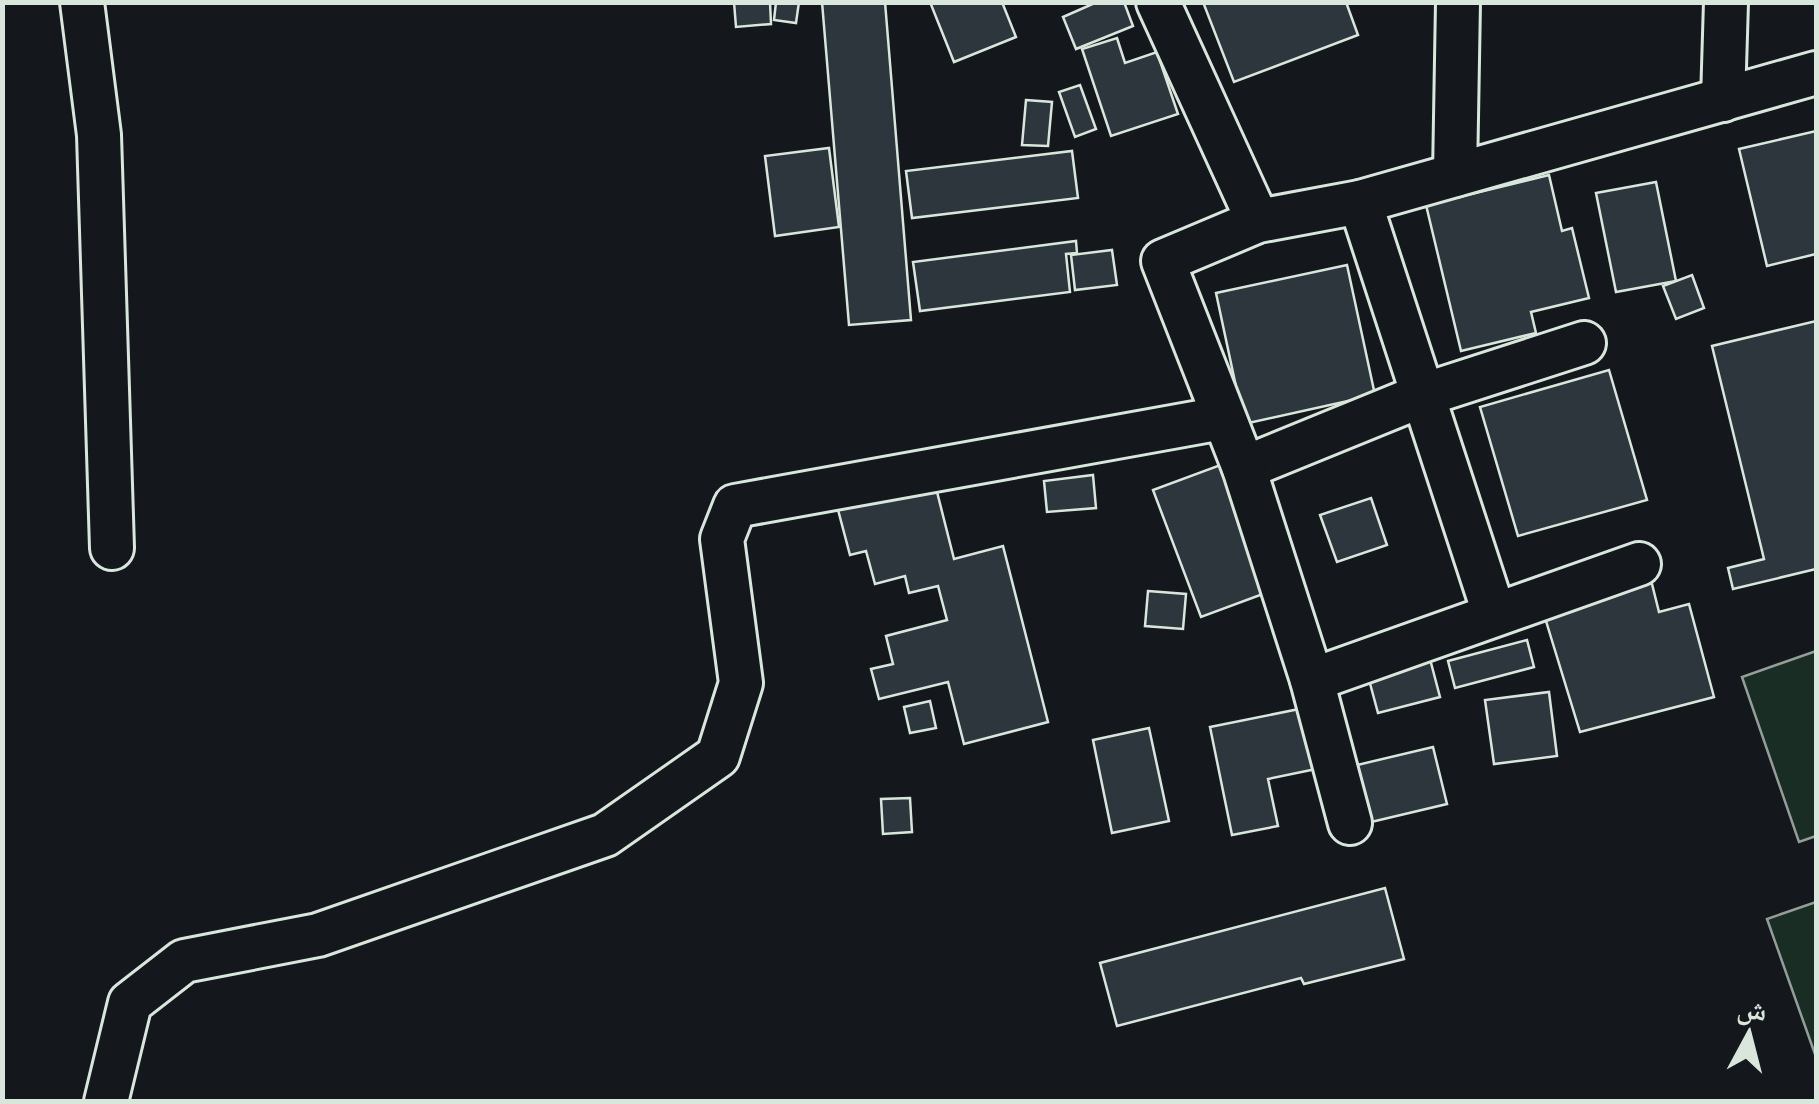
<svg xmlns="http://www.w3.org/2000/svg" width="1819" height="1104" font-family="'Noto Serif','Noto Naskh Arabic',serif">
<style>
.green{fill:#1a2d24;stroke:#939e99;stroke-width:2.5}
.building{fill:#2c363c;stroke:#d8e6dc;stroke-width:2.5}
.lines{fill:none;stroke-linecap:round;stroke-linejoin:round}
.minor-casing{stroke:#d8e6dc;stroke-width:48}
.minor{stroke:#14181c;stroke-width:42}
</style>
<rect width="100%" height="100%" fill="#14181c"/>
<g class="green">
<polygon points="1816,651 1816,836 1799,842 1742,677"/>
<polygon points="1816,902 1816,1057 1767,919"/>
</g>
<g class="building">
<polygon points="734,2 770,2 771,24 736,27"/>
<polygon points="776,2 799,2 796,23 774,20"/>
<polygon points="822,2 885,2 911,320 849,325"/>
<polygon points="930,2 1002,2 1016,37 954,62"/>
<polygon points="1097,2 1124,2 1133,26 1076,49 1063,17"/>
<polygon points="1203,2 1346,2 1358,35 1234,82"/>
<polygon points="1117,38 1125,63 1157,52 1178,114 1111,136 1082,49"/>
<polygon points="1080,85 1096,129 1075,137 1059,92"/>
<polygon points="1026,100 1052,102 1048,146 1022,145"/>
<polygon points="1816,131 1816,254 1767,266 1739,149"/>
<polygon points="829,148 839,227 775,236 765,156"/>
<polygon points="1072,151 1078,198 912,218 906,171"/>
<polygon points="1549,175 1562,231 1572,228 1589,298 1531,312 1536,333 1461,351 1426,205"/>
<polygon points="1656,182 1676,281 1616,292 1596,193"/>
<polygon points="1076,241 1077,253 1066,254 1070,292 920,311 913,262"/>
<polygon points="1112,250 1117,285 1075,290 1071,255"/>
<polygon points="1347,265 1375,395 1244,424 1216,293"/>
<polygon points="1692,275 1704,308 1676,319 1663,286"/>
<polygon points="1816,321 1816,569 1733,589 1728,568 1764,559 1712,346"/>
<polygon points="1609,370 1647,500 1518,536 1480,407"/>
<polygon points="1223,464 1271,591 1201,617 1153,490"/>
<polygon points="1093,475 1096,508 1047,512 1044,481"/>
<polygon points="934,480 954,559 1003,546 1048,722 964,744 948,682 879,699 871,669 893,664 886,636 947,620 938,586 909,593 905,576 875,584 866,551 850,555 837,506"/>
<polygon points="1371,498 1387,545 1337,562 1320,515"/>
<polygon points="1651,580 1659,612 1689,604 1714,697 1580,732 1542,608"/>
<polygon points="1148,591 1186,594 1183,629 1145,626"/>
<polygon points="1527,640 1534,667 1455,688 1448,661"/>
<polygon points="1430,659 1440,697 1378,713 1368,676"/>
<polygon points="1549,692 1557,756 1494,764 1485,700"/>
<polygon points="930,701 936,728 910,733 904,707"/>
<polygon points="1304,708 1316,769 1268,779 1278,826 1232,835 1210,727"/>
<polygon points="1149,728 1169,821 1112,833 1093,740"/>
<polygon points="1433,747 1447,804 1367,823 1353,766"/>
<polygon points="910,798 912,832 883,834 881,799"/>
<polygon points="1385,888 1404,959 1304,984 1301,978 1117,1026 1100,963"/>
</g>
<g class="lines">
<g class="minor-casing">
<g id="minor">
<polyline points="82,2 99,135 112,548"/>
<polyline points="1158,2 1258,221"/>
<polyline points="1723,100 1726,2"/>
<polyline points="1455,175 1458,2"/>
<polyline points="1360,202 1494,613"/>
<polyline points="1244,468 1423,395 1584,343"/>
<polyline points="1312,680 1639,564"/>
<polyline points="1350,823 1312,680 1244,468 1163,261 1258,221 1360,202 1816,73"/>
<polyline points="106,1102 130,1003 184,961 318,935 605,835 718,756 741,683 722,539 735,506 1222,418"/>
</g>
</g>
<use href="#minor" class="minor"/>
</g>
<rect width="1819" height="1104" fill="none" stroke="#d8e6dc" stroke-width="10"/>
<g transform="translate(1749 1034) rotate(7)" stroke="#14181c" stroke-width="8" paint-order="stroke">
<path d="M0-8L18 38L0 25L-18 38Z" fill="#d8e6dc"/>
<text y="-15" font-size="28" font-weight="bold" text-anchor="middle" fill="#d8e6dc">ش</text>
</g>
</svg>
